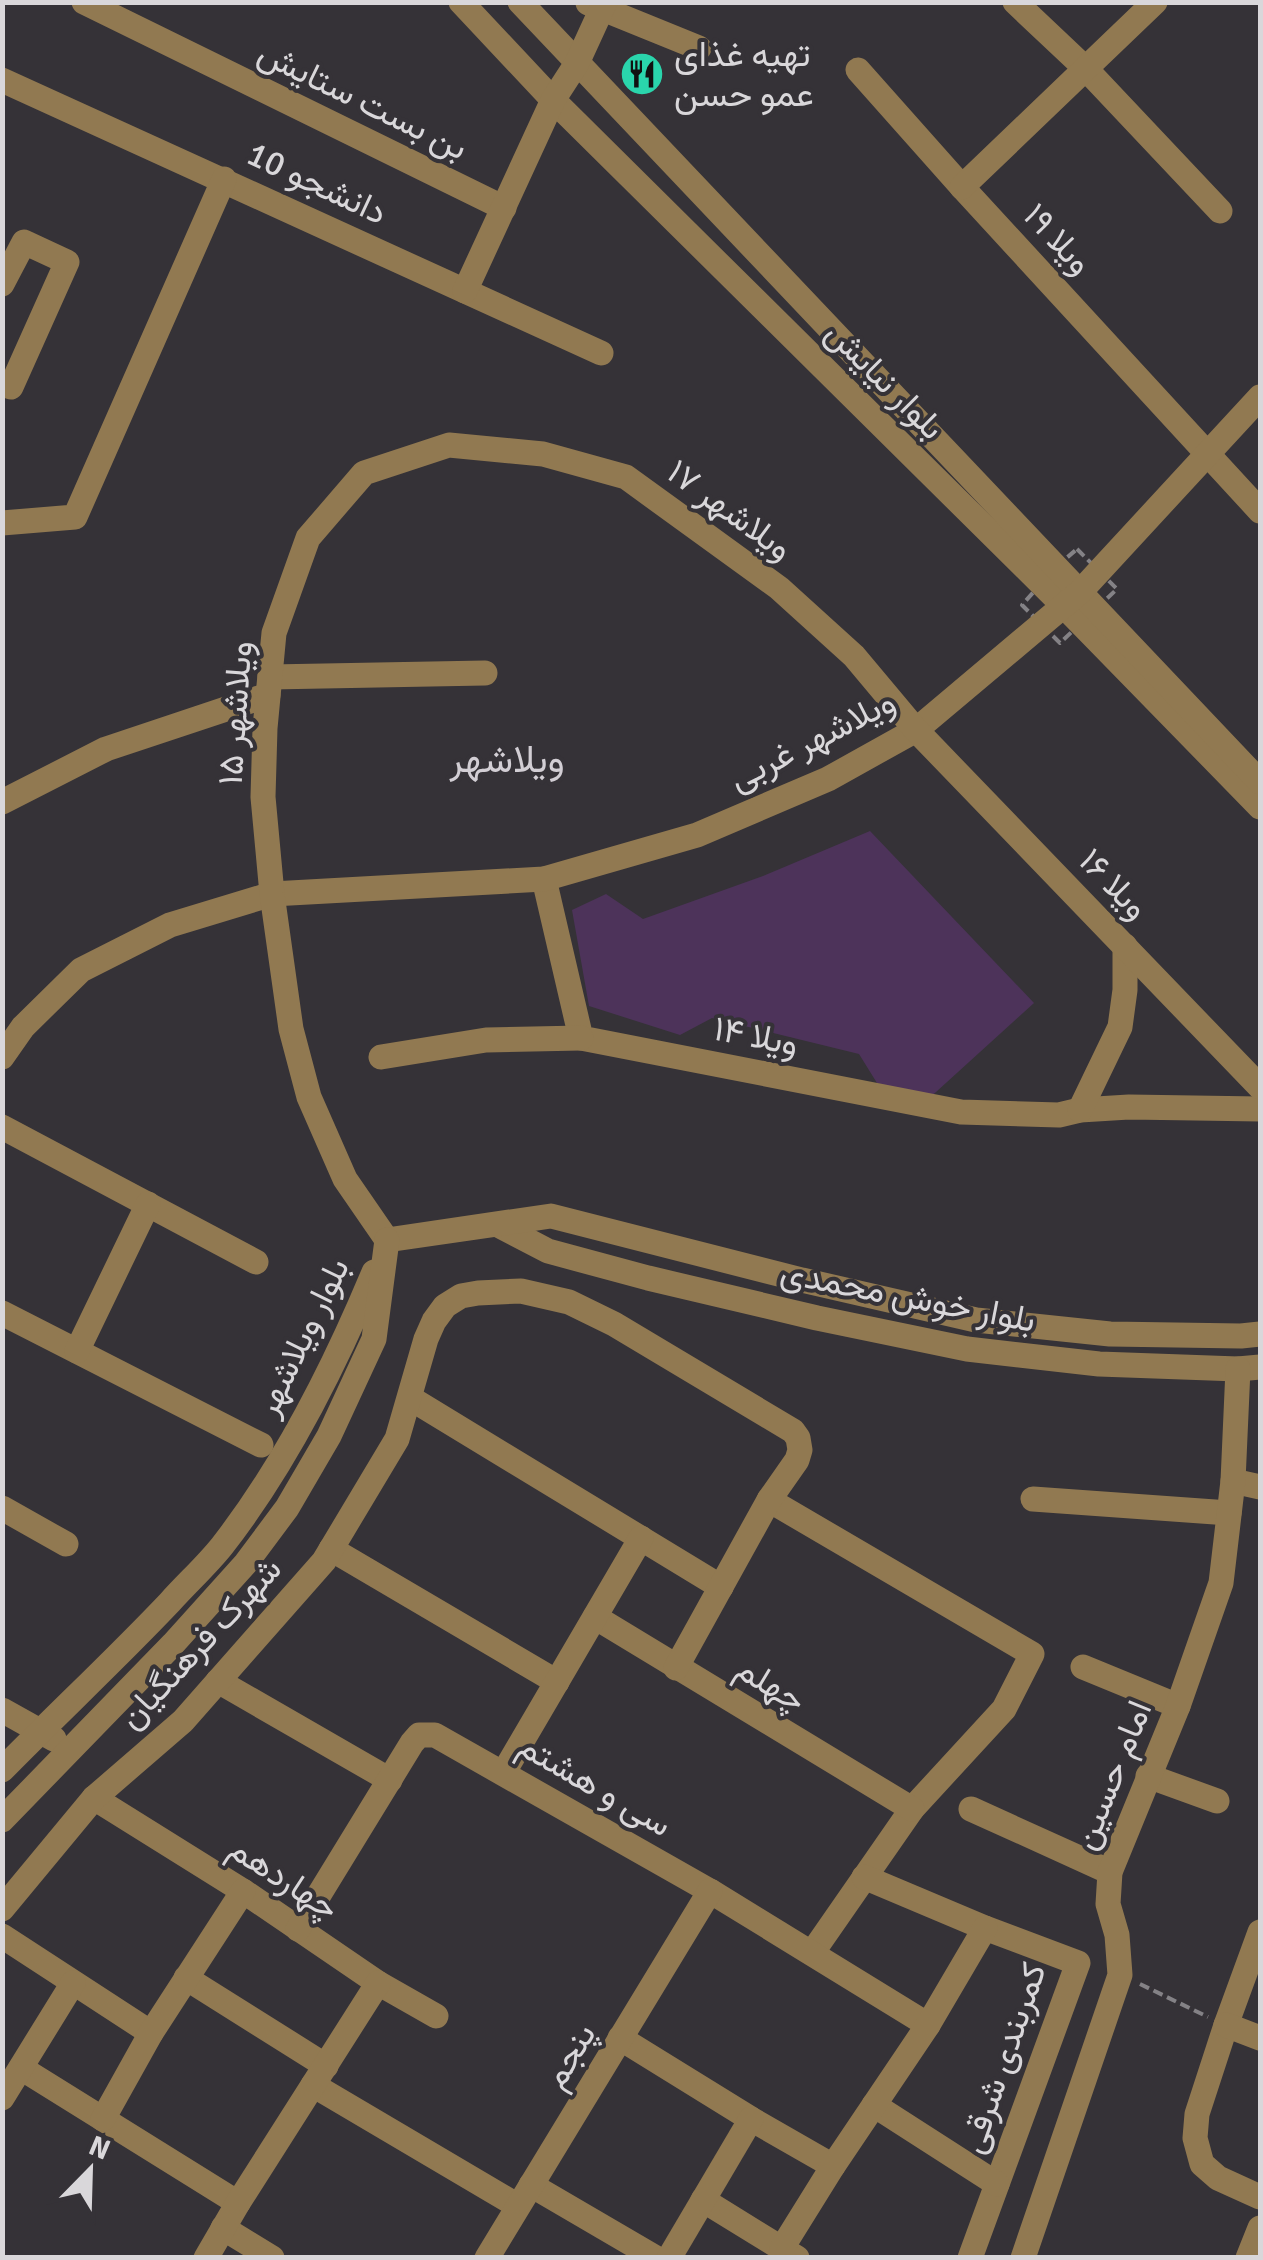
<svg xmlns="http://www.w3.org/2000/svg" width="1263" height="2260" font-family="Signika,Vazirmatn,sans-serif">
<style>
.green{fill:#4d335a}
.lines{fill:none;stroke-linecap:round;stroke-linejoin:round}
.path{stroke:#848286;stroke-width:4;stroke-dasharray:10 5;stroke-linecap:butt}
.minor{stroke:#917951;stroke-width:25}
.labels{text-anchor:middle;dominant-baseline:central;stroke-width:8;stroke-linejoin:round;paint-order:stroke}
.poi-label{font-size:35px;fill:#d9d7da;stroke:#353237;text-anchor:start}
.street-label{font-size:35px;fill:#d9d7da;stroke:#353237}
.neighbourhood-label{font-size:38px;fill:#d2ced4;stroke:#353237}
</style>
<rect width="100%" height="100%" fill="#353237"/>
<polygon class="green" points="870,831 1034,1003 925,1102 877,1083 859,1054 712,1018 680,1035 589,1006 572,910 606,894 643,919 763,876"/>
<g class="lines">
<g class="path">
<polygon points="1077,549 1117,589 1060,643 1022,605 1056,567"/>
<polyline points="1140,1984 1208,2017"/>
</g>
<g class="minor">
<polyline points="84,2 504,208"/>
<polyline points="461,2 553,100 1064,606 1260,807"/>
<polyline points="520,2 1260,782"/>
<polyline points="1015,2 1086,69 1220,211"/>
<polyline points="588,3 699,48"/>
<polyline points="858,70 962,187 1260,511"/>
<polyline points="2,80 601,353"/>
<polyline points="962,187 1155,2"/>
<polyline points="2,284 24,242 67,262 11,387 2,383"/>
<polyline points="465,291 553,100 577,63 605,2"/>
<polyline points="2,523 75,517 224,179"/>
<polyline points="270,677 485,673"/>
<polyline points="2,802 106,749 268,695"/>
<polyline points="544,879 581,1038 961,1112 1059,1115 1080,1110 1129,1107 1260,1109"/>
<polyline points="2,1057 23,1027 81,970 170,925 272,894 544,879 697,835 828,779 916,730 1080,592 1260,397"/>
<polyline points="381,1057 486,1040 581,1038"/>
<polyline points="1080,1110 1120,1027 1125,990 1125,946"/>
<polyline points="2,1127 256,1262"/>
<polyline points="498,1225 548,1251 648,1278 817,1318 967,1349 1099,1364 1238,1369 1260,1367"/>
<polyline points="387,1240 345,1179 309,1097 291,1029 272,894 263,797 265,728 274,633 308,538 364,473 449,445 543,454 626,477 779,588 854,656 916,730 1260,1087"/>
<polyline points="387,1240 551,1216 802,1280 976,1320 1110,1334 1241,1336 1260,1334"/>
<polyline points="2,1313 261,1445"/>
<polyline points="77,1351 148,1204"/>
<polyline points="410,1398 721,1587"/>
<polyline points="1233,1481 1260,1487"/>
<polyline points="1033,1499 1229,1513"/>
<polyline points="769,1500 1032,1654 1004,1709 912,1809 812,1953"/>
<polyline points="2,1508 66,1544"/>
<polyline points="331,1549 557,1682"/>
<polyline points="595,1617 912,1809"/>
<polyline points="1083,1667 1178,1706"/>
<polyline points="218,1681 390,1780"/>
<polyline points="2,1710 54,1739"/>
<path d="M 2,1770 C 58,1713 116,1659 170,1602 C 187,1583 206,1566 222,1546 C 286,1464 334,1368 374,1272"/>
<polyline points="504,1772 641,1538"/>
<polyline points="1148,1776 1217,1801"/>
<polyline points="94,1798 243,1891 378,1983 436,2016"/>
<polyline points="971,1809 1110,1872"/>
<polyline points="2,1820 173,1644 246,1563 287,1508 329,1436 374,1339 387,1240"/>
<polyline points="864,1877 985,1928 1078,1963 970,2258"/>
<polyline points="2,1909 94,1798 183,1721 324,1561 397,1439 426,1339 434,1321 445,1306 461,1296 478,1293 521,1291 569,1302 614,1324 793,1431 798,1438 800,1450 797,1460 769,1500 676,1668"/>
<polyline points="298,1929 412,1743 419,1735 435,1735 710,1891 928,2025"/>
<polyline points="1260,1932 1226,2025 1197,2114 1195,2138 1202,2164 1218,2178 1260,2197"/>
<polyline points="2,1936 151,2033"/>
<polyline points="186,1978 326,2066"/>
<polyline points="1226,2025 1260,2038"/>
<polyline points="620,2038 751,2119 833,2166"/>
<polyline points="21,2068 238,2203"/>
<polyline points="313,2085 518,2206"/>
<polyline points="2,2098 73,1983"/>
<polyline points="874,2105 997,2184"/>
<polyline points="103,2119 151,2033 243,1891"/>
<polyline points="531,2185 656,2258"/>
<polyline points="703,2200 797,2258"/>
<polyline points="223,2228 272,2258"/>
<polyline points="782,2248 833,2166 928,2025 985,1928"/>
<polyline points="206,2258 238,2203 378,1983"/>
<polyline points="487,2258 710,1891"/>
<polyline points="669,2258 751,2119"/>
<polyline points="1023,2258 1120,1975 1117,1935 1108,1904 1110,1872 1178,1706 1221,1583 1233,1481 1238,1369"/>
<polyline points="1248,2258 1260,2228"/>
</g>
</g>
<defs>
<g id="restaurant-disc" transform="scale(2.25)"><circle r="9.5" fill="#2ad5ac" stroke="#353237"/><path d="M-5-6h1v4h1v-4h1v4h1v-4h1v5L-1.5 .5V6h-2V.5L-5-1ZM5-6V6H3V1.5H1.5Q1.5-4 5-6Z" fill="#111"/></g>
</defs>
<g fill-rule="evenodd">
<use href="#restaurant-disc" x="642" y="74"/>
</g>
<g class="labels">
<g class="poi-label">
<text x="674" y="54">تهیه غذای<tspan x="674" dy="40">عمو حسن</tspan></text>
</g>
<g class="street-label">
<text transform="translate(363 100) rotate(26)">بن بست ستایش</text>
<text transform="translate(317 183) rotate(25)">دانشجو 10</text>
<text transform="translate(1058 239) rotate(47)">۱۹ ویلا</text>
<text transform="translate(885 380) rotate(45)">بلوار نیایش</text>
<text transform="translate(730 510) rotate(36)">ویلاشهر ۱۷</text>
<text transform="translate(235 713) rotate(-86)">ویلاشهر ۱۵</text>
<text transform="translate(812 740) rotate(-27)">ویلاشهر غربی</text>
<text transform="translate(1114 884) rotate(46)">۱۶ ویلا</text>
<text transform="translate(756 1036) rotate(11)">۱۴ ویلا</text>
<text transform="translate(908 1296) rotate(11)">بلوار خوش محمدی</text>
<text transform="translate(302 1337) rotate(-64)">بلوار ویلاشهر</text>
<text transform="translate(200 1643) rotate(-47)">شهرک فرهنگیان</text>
<text transform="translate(771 1684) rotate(31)">چهلم</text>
<text transform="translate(1112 1775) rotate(-68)">امام حسین</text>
<text transform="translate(595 1785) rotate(30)">سی و هشتم</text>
<text transform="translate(284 1878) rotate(33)">چهاردهم</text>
<text transform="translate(569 2056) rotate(-59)">پنجم</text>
<text transform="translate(1003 2058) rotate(-71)">کمربندی شرقی</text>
</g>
<g class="neighbourhood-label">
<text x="507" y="759">ویلاشهر</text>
</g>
</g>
<rect width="1263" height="2260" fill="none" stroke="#d9d7da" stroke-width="10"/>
<g transform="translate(90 2170) rotate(23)" stroke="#353237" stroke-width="8" paint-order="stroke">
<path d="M0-8L18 38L0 25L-18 38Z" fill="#d9d7da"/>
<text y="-15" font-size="28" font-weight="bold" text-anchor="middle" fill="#d9d7da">N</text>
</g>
</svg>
